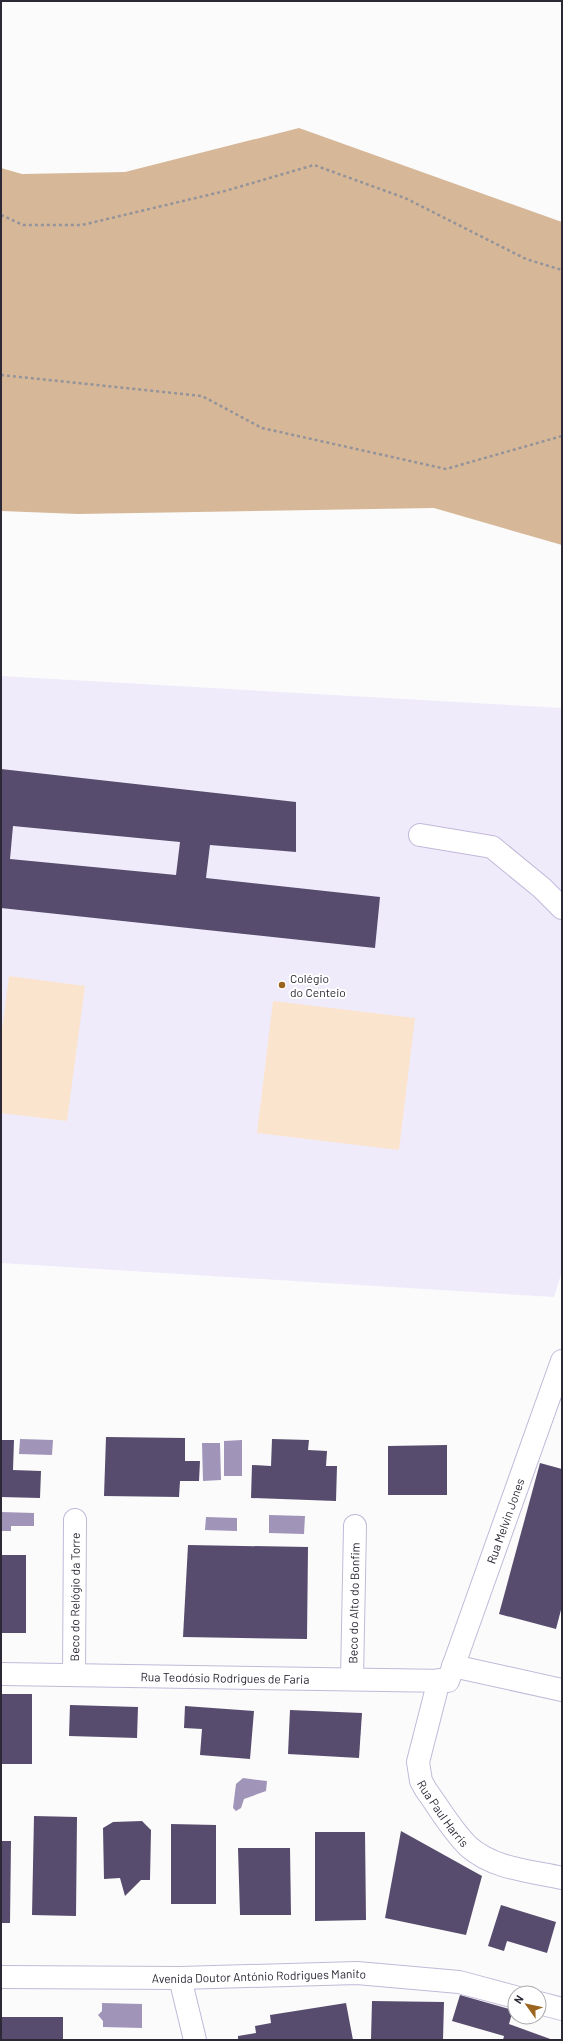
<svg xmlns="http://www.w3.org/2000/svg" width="563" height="2041" font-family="Barlow,sans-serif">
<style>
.built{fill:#efebfb}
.green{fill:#fbe4cd}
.forest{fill:#d6b899}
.water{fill:#a094b9}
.building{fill:#574c6d;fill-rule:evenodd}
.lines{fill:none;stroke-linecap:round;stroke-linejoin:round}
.minor-casing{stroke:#c2b9d9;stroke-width:24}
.path{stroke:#959399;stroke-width:2.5;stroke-dasharray:3 3;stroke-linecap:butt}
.minor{stroke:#fff;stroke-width:22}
.poi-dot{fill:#9b651f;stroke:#fff;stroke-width:1.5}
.labels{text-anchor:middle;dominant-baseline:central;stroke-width:4;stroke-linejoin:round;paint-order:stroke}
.poi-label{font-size:12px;fill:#2c2835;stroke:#fff;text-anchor:start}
.street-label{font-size:12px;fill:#2c2835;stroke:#fff}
</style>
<rect width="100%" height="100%" fill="#fbfbfb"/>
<polygon class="built" points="1,676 562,708 562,1271 554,1297 1,1263"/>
<g class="green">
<polygon points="9,976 85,986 67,1121 1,1113 1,1038"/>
<polygon points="273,1001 415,1018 399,1150 257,1133"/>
</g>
<polygon class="forest" points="299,128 562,222 562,545 434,508 78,514 1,511 1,168 22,174 125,172"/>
<g class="water">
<polygon points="20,1439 53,1440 52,1455 19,1454"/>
<polygon points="242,1440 242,1476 224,1476 224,1441"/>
<polygon points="202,1443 220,1443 221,1480 203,1481"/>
<polygon points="1,1512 34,1513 34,1526 11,1526 11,1531 1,1531"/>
<polygon points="269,1515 305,1516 304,1534 269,1533"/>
<polygon points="206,1517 237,1518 237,1531 205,1530"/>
<polygon points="243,1778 267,1781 266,1791 244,1799 241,1808 236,1811 233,1808 236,1784"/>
<polygon points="102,2003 142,2004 142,2028 103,2027 103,2021 98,2015 102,2011"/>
</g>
<g class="building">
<path d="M 1,769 L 296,802 L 296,852 L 210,845 L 206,878 L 380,897 L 375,948 L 1,908 ZM 13,826 L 180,842 L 176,875 L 10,859 Z"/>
<polygon points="106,1437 185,1438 185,1461 200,1461 199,1481 180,1481 179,1497 104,1496"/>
<polygon points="272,1439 309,1440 308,1450 327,1451 326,1466 337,1466 336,1501 251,1498 252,1465 271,1466"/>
<polygon points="1,1440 14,1440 13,1470 41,1471 40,1498 1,1497"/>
<polygon points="447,1445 447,1495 388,1495 388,1446"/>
<polygon points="540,1463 562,1469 562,1606 556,1629 499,1614"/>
<polygon points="188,1545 308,1547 307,1639 183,1637"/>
<rect x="1" y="1555" width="25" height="78"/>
<rect x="1" y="1694" width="31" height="70"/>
<polygon points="70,1705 138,1707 137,1738 69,1736"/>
<polygon points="185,1706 254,1711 250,1759 200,1755 202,1729 184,1728"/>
<polygon points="290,1710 362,1713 359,1758 288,1754"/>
<polygon points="34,1816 77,1817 76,1916 32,1915"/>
<polygon points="142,1821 151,1830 150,1880 141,1880 125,1896 120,1878 104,1879 103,1828 113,1822"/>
<polygon points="171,1824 216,1825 216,1904 171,1904"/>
<polygon points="401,1831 482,1876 466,1935 385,1918"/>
<polygon points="315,1832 365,1832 366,1920 315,1921"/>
<polygon points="1,1841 11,1841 10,1923 1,1923"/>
<polygon points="238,1848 290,1848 291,1915 240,1915"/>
<polygon points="501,1905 556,1922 547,1953 507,1941 504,1951 488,1946"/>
<polygon points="460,1995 513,2010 509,2024 553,2040 503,2040 504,2036 452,2021"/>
<polygon points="372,2001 444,2002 443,2040 371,2040"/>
<polygon points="346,2003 353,2040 238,2040 238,2036 256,2033 255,2026 271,2023 270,2015"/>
<rect x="2" y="2017" width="61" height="23"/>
</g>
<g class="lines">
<g class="minor-casing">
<g id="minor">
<polyline points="420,835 492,847 542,888 562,908"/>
<polyline points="453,1666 562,1690"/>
<path id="s1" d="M 1,1674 L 448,1681 L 562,1361"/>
<path id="s2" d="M 74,1675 L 75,1520"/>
<path id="s3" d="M 352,1679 L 355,1526"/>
<path id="s4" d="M 439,1680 L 418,1762 L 421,1781 L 426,1790 C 440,1809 452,1831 469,1847 C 494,1869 531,1871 562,1878"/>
<path id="s5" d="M 1,1977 L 180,1978 L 357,1973 L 459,1982 L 515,1997"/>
<polyline points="180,1978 195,2040"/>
<polyline points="539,2003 562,2009"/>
</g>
</g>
<g class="path">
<polyline points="1,215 23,225 82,225 225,191 314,165 405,198 526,259 562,270"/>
<polyline points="1,375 202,396 262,428 446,469 562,436"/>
</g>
<use href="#minor" class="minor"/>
</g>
<circle class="poi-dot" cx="282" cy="985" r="4"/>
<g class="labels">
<g class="poi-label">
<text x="290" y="978">Colégio<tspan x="290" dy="14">do Centeio</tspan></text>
</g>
<g class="street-label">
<text stroke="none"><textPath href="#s1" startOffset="617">Rua Melvin Jones</textPath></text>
<text stroke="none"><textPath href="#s2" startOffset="78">Beco do Relógio da Torre</textPath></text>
<text stroke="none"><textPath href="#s3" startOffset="76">Beco do Alto do Bonfim</textPath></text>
<text stroke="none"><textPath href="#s1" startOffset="224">Rua Teodósio Rodrigues de Faria</textPath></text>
<text stroke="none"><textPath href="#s4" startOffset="143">Rua Paul Harris</textPath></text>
<text stroke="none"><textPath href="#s5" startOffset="258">Avenida Doutor António Rodrigues Manito</textPath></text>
</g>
</g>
<rect width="563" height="2041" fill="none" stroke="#2c2835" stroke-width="4"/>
<g transform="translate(527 2005) rotate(303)"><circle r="19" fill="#ffffff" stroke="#aba9ae"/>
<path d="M0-3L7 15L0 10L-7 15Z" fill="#9b651f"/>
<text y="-6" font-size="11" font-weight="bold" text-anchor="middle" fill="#2c2835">N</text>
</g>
</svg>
